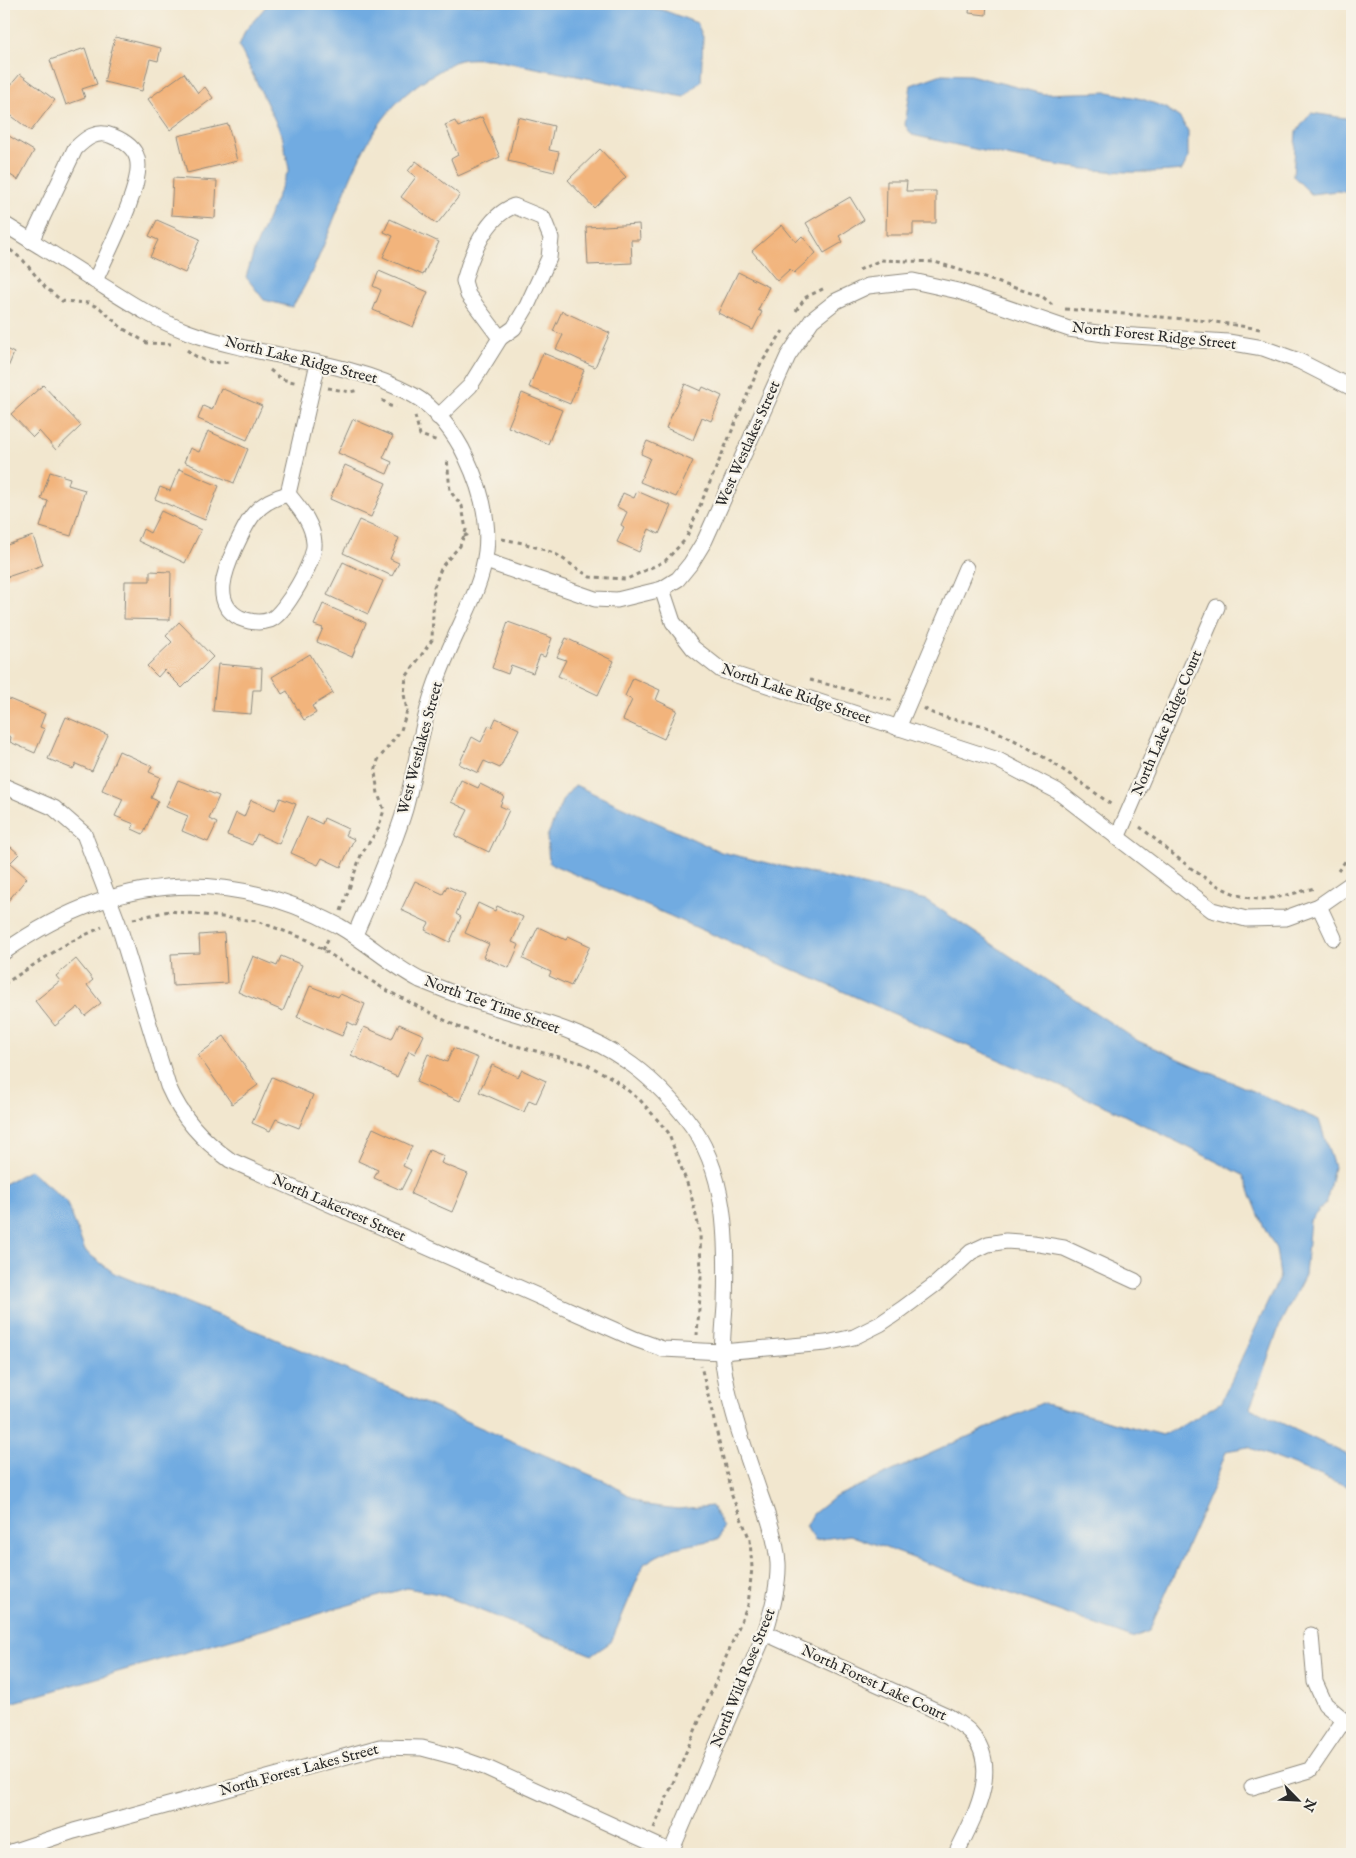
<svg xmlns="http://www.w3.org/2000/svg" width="1356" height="1858" font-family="'IM FELL English',serif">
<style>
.water{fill:#71abe1;stroke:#4e6b86}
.building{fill:#f2b47b}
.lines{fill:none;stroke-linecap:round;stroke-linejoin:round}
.street-casing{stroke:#8e897d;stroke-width:17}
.path{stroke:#8e897d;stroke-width:3;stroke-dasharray:4 4;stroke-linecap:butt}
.street{stroke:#fff;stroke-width:15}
.labels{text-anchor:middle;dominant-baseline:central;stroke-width:4.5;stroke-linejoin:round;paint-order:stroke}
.street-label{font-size:15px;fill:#2b2b2b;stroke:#f7f3e8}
</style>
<rect width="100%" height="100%" fill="#f7f3e8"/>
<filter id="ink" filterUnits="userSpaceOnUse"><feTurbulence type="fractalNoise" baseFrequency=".02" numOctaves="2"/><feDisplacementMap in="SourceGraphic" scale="10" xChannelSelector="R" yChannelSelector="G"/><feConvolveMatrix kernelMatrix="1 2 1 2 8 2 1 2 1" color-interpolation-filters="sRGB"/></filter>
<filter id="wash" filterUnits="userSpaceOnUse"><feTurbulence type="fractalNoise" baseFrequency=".0096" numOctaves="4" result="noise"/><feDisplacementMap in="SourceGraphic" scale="20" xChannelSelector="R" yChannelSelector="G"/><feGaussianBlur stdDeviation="1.12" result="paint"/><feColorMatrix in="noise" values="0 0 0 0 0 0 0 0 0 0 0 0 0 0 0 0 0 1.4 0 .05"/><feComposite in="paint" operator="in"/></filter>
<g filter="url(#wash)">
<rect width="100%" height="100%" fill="#f2e7cf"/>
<g class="water">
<path d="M 268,4 L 625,4 L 663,10 L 697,23 L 703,37 L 701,81 L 684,97 L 490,59 C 481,59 469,58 460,60 C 452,62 443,69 436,73 C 346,122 344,230 292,307 L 264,300 L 246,277 L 255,248 L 289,169 L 282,135 L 239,46 L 245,31 Z"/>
<path d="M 942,74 L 970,75 L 1043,94 L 1108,92 L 1142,99 L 1164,107 L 1180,118 L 1188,131 L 1188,158 L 1182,170 C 1091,180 1000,154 912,135 L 905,125 L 911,85 Z"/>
<polygon points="1311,113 1352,119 1352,193 1337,191 1311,194 1293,176 1296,132"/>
<polygon points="575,785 721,852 926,900 1138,1041 1319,1120 1334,1167 1326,1203 1310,1220 1305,1275 1281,1322 1250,1408 1352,1457 1352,1488 1248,1447 1226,1451 1214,1485 1149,1631 1132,1638 850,1535 815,1540 806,1527 813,1514 833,1498 1042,1403 1162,1435 1181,1427 1221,1402 1280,1276 1276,1249 1263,1225 1243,1175 1112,1109 549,863 547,837 563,799"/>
<polygon points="30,1170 67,1202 85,1251 114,1273 266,1335 607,1482 645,1505 678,1509 712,1506 723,1527 719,1539 674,1548 657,1556 644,1564 611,1642 592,1655 439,1594 407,1588 4,1705 4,1184"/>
</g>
<g id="blocks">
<g class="building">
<polygon points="970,4 987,4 986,15 969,13"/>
<polygon points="115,37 161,48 158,61 150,59 142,91 104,82"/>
<polygon points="85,48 97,84 82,89 85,98 66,105 50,60"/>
<polygon points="184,73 198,93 205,87 213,98 170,130 148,99"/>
<polygon points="20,74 55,100 31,131 4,110 4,93"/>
<polygon points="482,117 500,157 458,176 451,159 458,155 445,125 455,121 458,127"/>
<polygon points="518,117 554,126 549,150 559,152 554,172 508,161"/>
<polygon points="228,124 237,161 187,173 178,136"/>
<polygon points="4,133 34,151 18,180 4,171"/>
<polygon points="600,149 626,177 594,208 568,180"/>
<polygon points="416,161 460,195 437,224 401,197 416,177 408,171"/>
<polygon points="173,178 217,181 215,218 171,215"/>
<polygon points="887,181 907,181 906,191 936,191 936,223 913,223 913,235 886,235"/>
<polygon points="850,197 864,220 839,236 843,242 824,253 806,223"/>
<polygon points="390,219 439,242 423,275 383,257 393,236 384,232"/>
<polygon points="157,220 200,239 185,273 150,257 158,240 149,236"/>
<polygon points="639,224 640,240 631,240 632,263 588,265 586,227"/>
<polygon points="782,225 796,242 802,236 816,253 794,273 790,269 777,281 752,251"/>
<polygon points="379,271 428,292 413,327 373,310 381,290 373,286"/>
<polygon points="738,272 769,287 758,310 762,312 753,330 718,313"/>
<polygon points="562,311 610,333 595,367 556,349 563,335 553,331"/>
<polygon points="4,348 14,353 4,377"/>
<polygon points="543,353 584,370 570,404 529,387"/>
<polygon points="685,384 701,391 703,387 722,396 711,421 702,417 693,440 666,428"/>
<polygon points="43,385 81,426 56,450 39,431 33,437 11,414"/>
<polygon points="221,388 262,406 247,440 198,419 203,406 212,410"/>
<polygon points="522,393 562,410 548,444 508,427"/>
<polygon points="353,419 393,436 383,458 392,462 387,474 338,453"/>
<polygon points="208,431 248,449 234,483 184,462 190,448 199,452"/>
<polygon points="647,441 693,461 676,497 640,482 650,458 641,454"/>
<polygon points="345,465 386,483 371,517 330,499"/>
<polygon points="179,469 219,486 205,520 155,499 160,487 170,491"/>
<polygon points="50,472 70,478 68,485 85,490 71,536 40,527 48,501 41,499"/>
<polygon points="637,491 671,506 659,534 649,529 639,552 617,542 624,527 621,525 627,512 617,507 623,493 634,498"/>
<polygon points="161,511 201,530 185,563 138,541 143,529 150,533"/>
<polygon points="359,520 399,538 390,559 399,563 392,576 343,553"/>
<polygon points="33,536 43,565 4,578 4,546"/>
<polygon points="343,562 383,581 368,614 327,595"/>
<polygon points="150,571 171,572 170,620 124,619 125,581 150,581"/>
<polygon points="323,604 366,623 352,657 317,642 323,628 314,625"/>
<polygon points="179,622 213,657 182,688 164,670 158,677 147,666 172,642 166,636"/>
<polygon points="508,622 552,638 545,657 540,655 533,673 511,665 508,674 492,668"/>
<polygon points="566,638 614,661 598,695 558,676 566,660 557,657"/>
<polygon points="310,654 333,693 312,706 316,713 304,720 287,691 282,694 272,677"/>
<polygon points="218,664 262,668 261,690 253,690 251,714 213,711"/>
<polygon points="633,678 660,690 656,700 677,710 664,739 623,720 632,700 625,696"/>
<polygon points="4,697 45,714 40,727 45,729 35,753 10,742 11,737 4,734"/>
<polygon points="66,717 108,735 92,771 76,764 73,769 48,759"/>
<polygon points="496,718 519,729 500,768 484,761 478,773 459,764 472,737 481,742 489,725 492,727"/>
<polygon points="119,751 152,766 149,772 160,777 151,798 158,801 143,834 132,829 134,824 115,816 123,799 102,790"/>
<polygon points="178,780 219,796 209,819 217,823 208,842 182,831 188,816 166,807"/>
<polygon points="461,780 478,788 480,784 504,796 500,806 509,810 489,852 455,836 468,810 451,802"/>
<polygon points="280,798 296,804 279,844 257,834 252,845 227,835 236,813 244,817 251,800 275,810"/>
<polygon points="307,817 322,824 324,818 348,829 345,835 354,839 341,867 322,858 318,865 291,853"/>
<polygon points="4,841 19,854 10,863 27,878 7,902 4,899"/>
<polygon points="415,881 443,894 447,886 465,894 456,914 461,917 450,942 425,930 429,923 401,910"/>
<polygon points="478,903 495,911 497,906 523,917 512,942 519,945 509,968 483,957 489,944 465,933"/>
<polygon points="538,927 566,940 568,936 590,946 571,986 549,976 551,972 523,959"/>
<polygon points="224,933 227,983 173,986 171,954 200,953 199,935"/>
<polygon points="253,956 277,966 281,956 302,965 283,1011 238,992"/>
<polygon points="76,959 93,980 87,985 101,1003 85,1016 78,1007 55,1026 35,1001 60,981 56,976"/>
<polygon points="310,986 338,997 340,994 365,1004 356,1026 348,1022 342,1036 297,1017"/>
<polygon points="399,1024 424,1035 415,1054 409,1051 397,1077 351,1055 364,1027 392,1039"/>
<polygon points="224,1036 258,1085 232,1104 198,1055"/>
<polygon points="453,1048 478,1058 460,1101 416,1082 428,1054 447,1062"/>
<polygon points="492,1065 518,1077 522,1070 546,1081 536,1103 529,1100 524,1112 479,1092"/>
<polygon points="272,1077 313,1095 299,1128 276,1119 270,1131 252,1123"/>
<polygon points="373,1128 412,1146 403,1166 411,1170 401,1190 374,1178 378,1170 358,1161"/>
<polygon points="429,1150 444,1156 441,1163 468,1174 452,1212 411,1194"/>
</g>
</g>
</g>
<g filter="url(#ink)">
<use href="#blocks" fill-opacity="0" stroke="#8e897d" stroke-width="1"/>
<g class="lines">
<g class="street-casing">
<g id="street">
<path d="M 514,206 L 543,218 L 551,238 L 549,258 L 527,306 L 514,328 L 500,338 L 468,295 L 464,281 C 471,254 487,216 514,206 Z"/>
<path d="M 4,224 C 33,242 63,260 92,279 C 124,299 153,319 188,332 C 261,359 343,357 413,395 C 435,407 456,435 466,457 C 518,566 460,601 431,698 C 420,734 415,773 405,809 C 392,852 372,894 355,935"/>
<path d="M 31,241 L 75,149 C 85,139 97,129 112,136 C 122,140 134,147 137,158 C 145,183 106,255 95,281"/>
<polyline points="438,417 470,386 500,338"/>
<path d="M 288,494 C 300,509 313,523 314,543 C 316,559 285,614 270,620 C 259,624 250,622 240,618 C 211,603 225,570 235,548 C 248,519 256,502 288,494 Z"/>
<polyline points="288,494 318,363"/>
<polyline points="486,561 595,599 617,600 662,589 678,579 691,563 705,540 788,356 812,320 836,301 868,286 913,281 958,291 1069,329 1104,334 1228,342 1263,348 1299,361 1352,388"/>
<polyline points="662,589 673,622 693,648 721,670 998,760 1057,791 1212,910 1246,919 1286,918 1319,906 1352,883"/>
<polyline points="898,728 966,568"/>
<path d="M 4,786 L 54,808 L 84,834 L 118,923 L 168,1086 C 182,1118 202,1140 230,1160 L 635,1339 L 663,1349 L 722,1352 L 826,1343 L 854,1337 L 880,1324 L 902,1309 L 937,1283 L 971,1252 L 988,1244 L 1006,1241 L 1033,1243 L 1064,1248 L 1135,1281"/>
<polyline points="1117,838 1217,607"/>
<polyline points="1319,906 1334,938"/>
<path d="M 4,952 C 111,875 222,864 339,926 C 367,942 391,965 420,980 C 430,984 440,988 450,992 C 506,1014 576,1025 625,1060 C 648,1075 669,1097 686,1118 C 728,1170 727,1242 725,1305 C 724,1324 721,1344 723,1363 C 729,1408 746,1451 760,1494 C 768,1516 776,1539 778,1563 C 779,1586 772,1611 765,1633 L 670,1854"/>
<path d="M 765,1633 L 948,1716 C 955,1721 964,1726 970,1732 C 1003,1768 973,1819 956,1854"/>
<polyline points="1311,1635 1315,1682 1325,1704 1351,1726"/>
<polyline points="1252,1787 1310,1770 1344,1720"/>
<polyline points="5,1854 74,1831 380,1747 422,1748 456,1757 487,1768 671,1852"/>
</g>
</g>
<g class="path">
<polyline points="4,245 23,260 45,287 62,301 88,303 100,308 122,328 147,343 171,344"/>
<polyline points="859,270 881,260 935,262 1043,297 1052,305"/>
<polyline points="1065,309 1209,321 1260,329"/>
<polyline points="796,311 806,297 825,288"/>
<path d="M 187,350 C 202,362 212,364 231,362"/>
<polyline points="270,370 281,379 298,383"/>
<polyline points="328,388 350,392 359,390"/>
<polyline points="382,400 390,406 396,407"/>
<polyline points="415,416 420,435 438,441"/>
<polyline points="464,536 467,535 469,531"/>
<polyline points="687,536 760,365 783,331"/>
<polyline points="502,539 523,543 554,553 590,577 627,579 665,561 684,541"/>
<polyline points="810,680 894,701"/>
<path d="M 924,708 C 943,722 968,719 989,728 C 1035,748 1074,777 1113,806"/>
<path d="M 1140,827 C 1171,851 1220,900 1262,899 C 1279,898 1298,892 1315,888"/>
<polyline points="1338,871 1352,852"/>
<polyline points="341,911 361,855 378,829 384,810 378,794 375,772 378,760 401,730 407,711 404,694 406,677 432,640 434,587 442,566 460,546 466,530 462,506 450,491 447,458"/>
<polyline points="133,919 169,911 257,921 308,940 384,989 458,1027 505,1043 586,1064 612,1078 640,1100 668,1132 690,1191 700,1232 701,1283 697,1335"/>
<polyline points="323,950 329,937"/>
<polyline points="4,984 68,943 102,927"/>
<polyline points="654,1828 748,1605 752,1568 750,1540 732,1496 701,1366"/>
</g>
<use href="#street" class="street"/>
</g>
</g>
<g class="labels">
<g class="street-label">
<text transform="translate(1154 336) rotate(6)">North Forest Ridge Street</text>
<text transform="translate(301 360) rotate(14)">North Lake Ridge Street</text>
<text transform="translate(748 444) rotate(-66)">West Westlakes Street</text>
<text transform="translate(796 694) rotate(19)">North Lake Ridge Street</text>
<text transform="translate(1167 723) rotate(-67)">North Lake Ridge Court</text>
<text transform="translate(420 748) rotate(-75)">West Westlakes Street</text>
<text transform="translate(492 1005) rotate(20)">North Tee Time Street</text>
<text transform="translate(339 1208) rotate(24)">North Lakecrest Street</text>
<text transform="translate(743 1678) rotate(-68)">North Wild Rose Street</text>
<text transform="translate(874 1683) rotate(25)">North Forest Lake Court</text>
<text transform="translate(299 1770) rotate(-15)">North Forest Lakes Street</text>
</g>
</g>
<rect width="1356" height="1858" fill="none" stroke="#f7f3e8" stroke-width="20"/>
<g transform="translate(1298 1800) rotate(114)" stroke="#f7f3e8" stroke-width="4" paint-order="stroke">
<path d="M0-4L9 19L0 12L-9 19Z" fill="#2b2b2b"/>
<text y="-8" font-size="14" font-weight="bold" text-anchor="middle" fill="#2b2b2b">N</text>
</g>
</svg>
